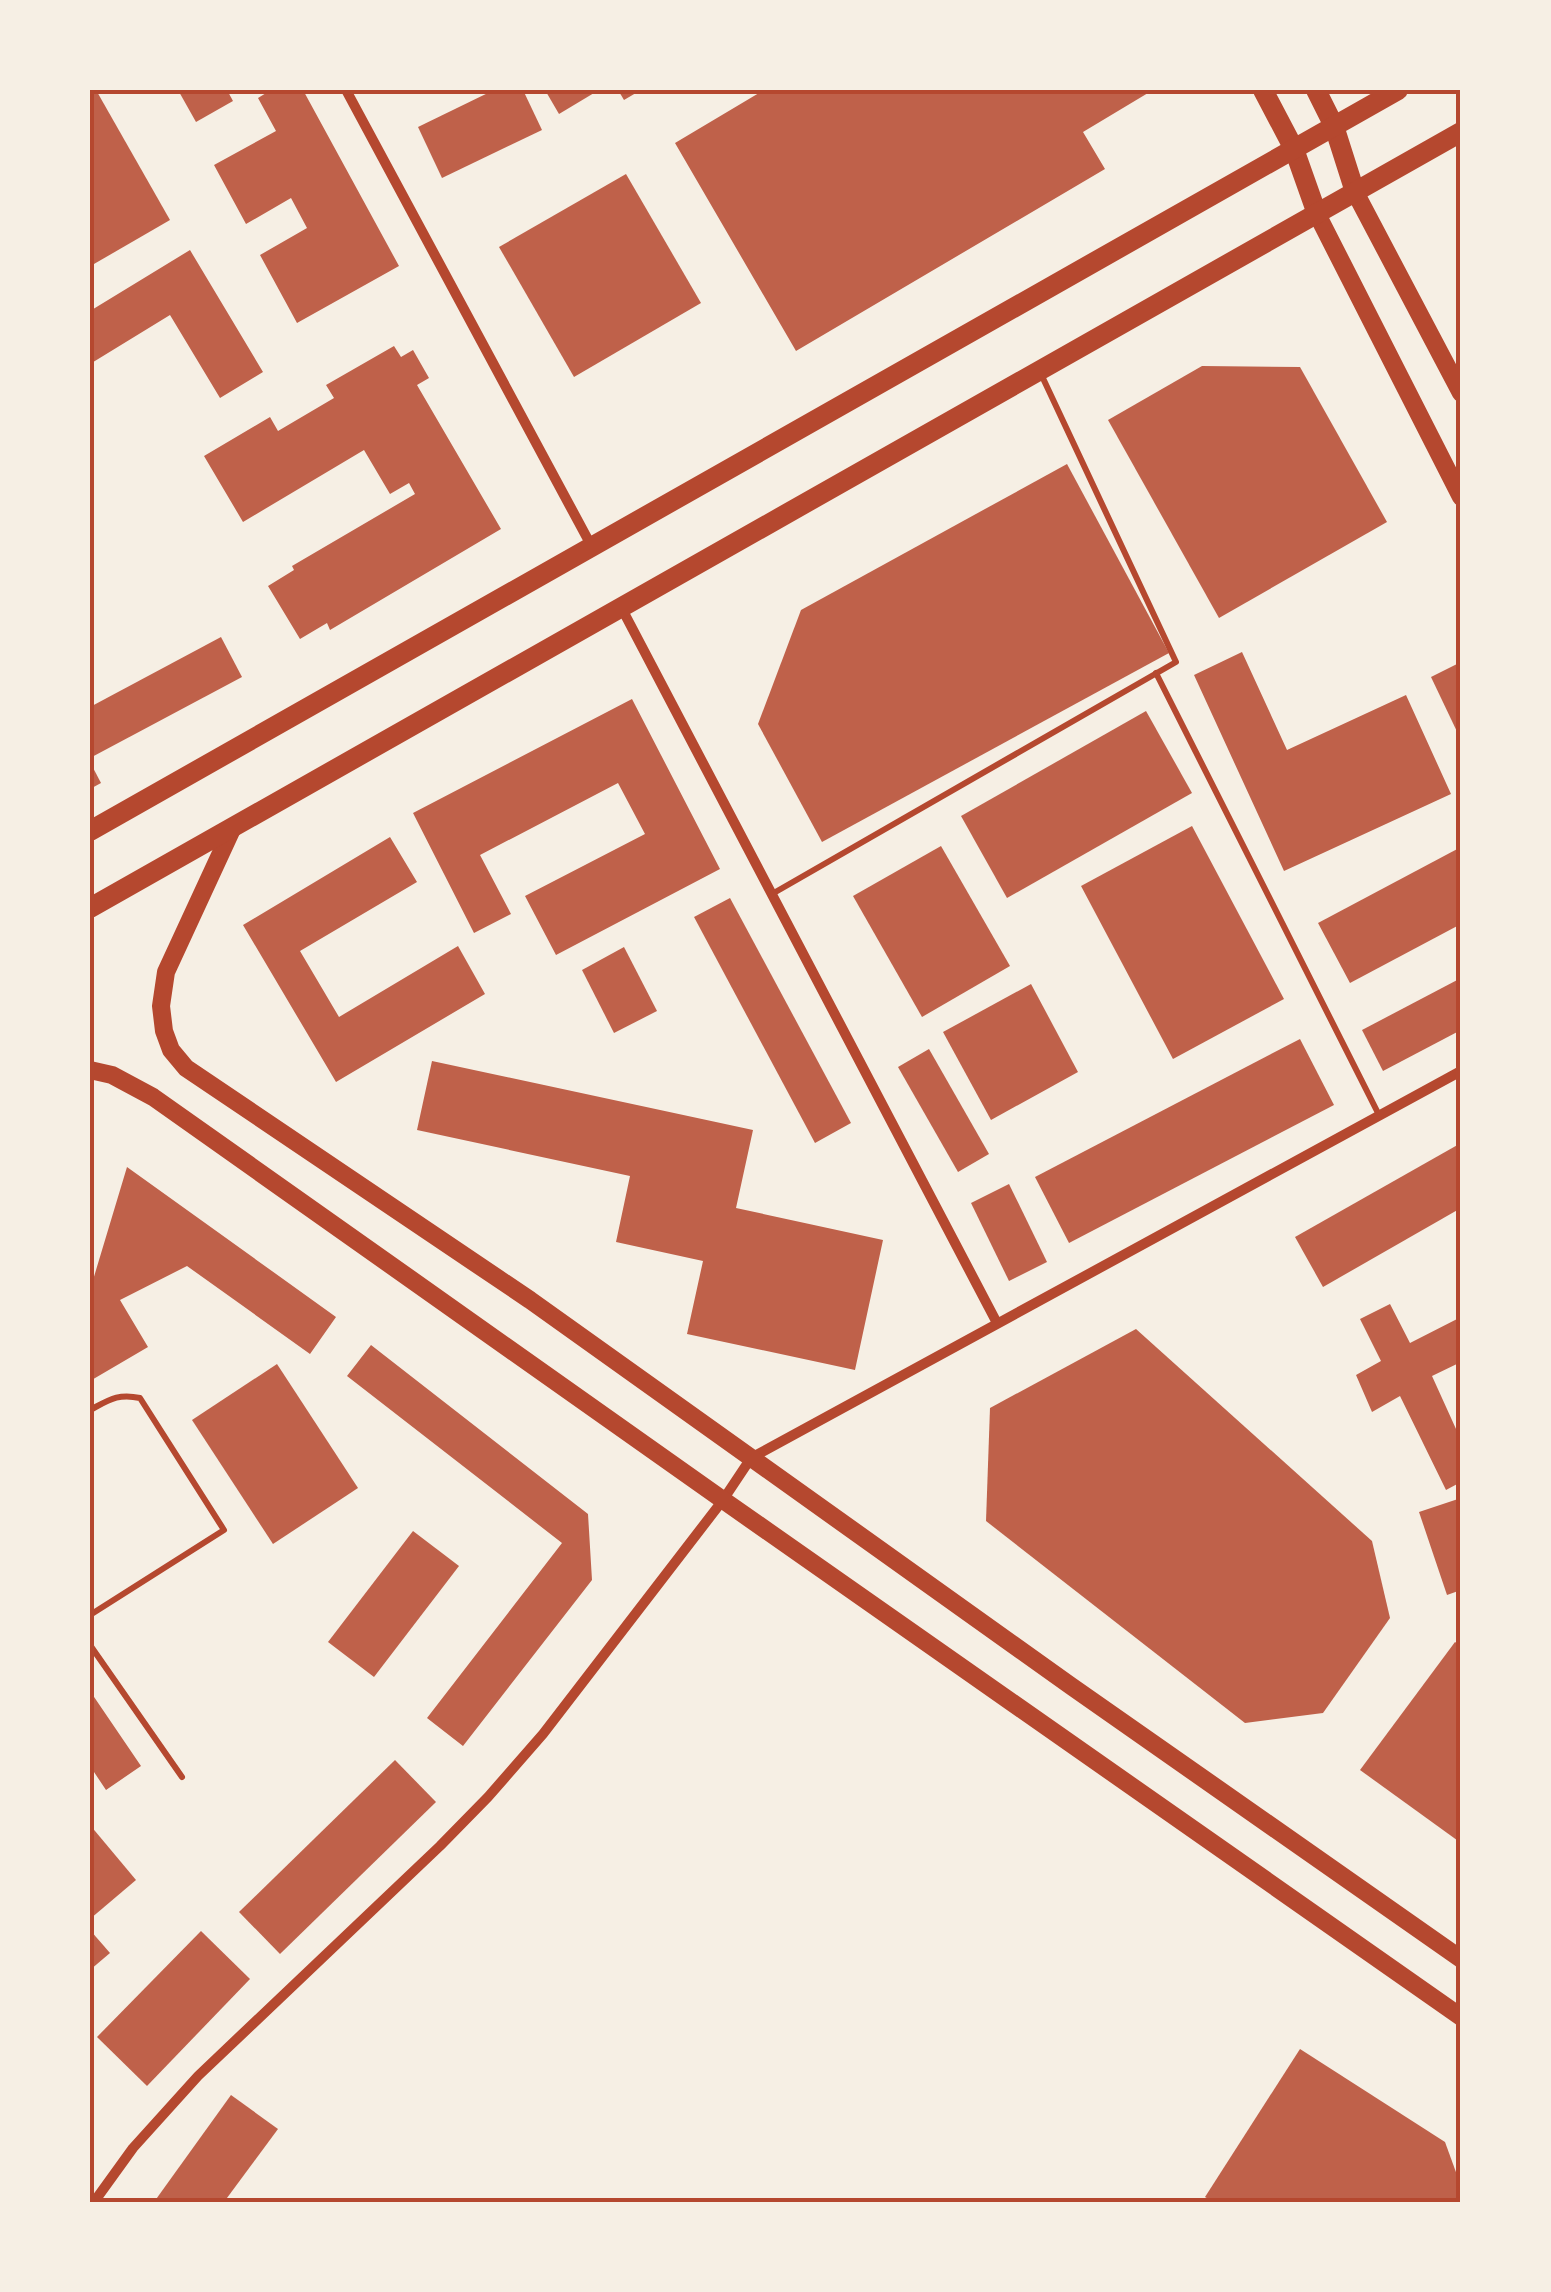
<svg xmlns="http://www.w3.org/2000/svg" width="1551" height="2292" font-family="Poppins,sans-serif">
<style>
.building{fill:#bf614a}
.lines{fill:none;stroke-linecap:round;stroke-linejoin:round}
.service{stroke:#b5482f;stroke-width:6}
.minor{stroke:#b5482f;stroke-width:10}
.secondary{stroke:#b5482f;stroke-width:18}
.primary{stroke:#b5482f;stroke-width:20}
.neatline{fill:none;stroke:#b5482f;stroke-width:4}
</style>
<rect width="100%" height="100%" fill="#f6efe4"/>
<g class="building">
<polygon points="90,90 96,90 170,220 94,264 90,257"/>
<polygon points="178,90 227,90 233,101 196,122"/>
<polygon points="271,90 303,90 399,266 297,323 260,255 307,228 291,198 246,224 214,165 276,131 258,98"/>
<polygon points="494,90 523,90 542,130 442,178 418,127"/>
<polygon points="545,90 599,90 559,114"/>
<polygon points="618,90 641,90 624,100"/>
<polygon points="764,90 1153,90 1083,132 1105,169 796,351 675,143"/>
<polygon points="626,174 701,303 574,377 499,247"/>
<polygon points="190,250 263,372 220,398 170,315 90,364 90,311"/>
<polygon points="394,346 401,357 413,350 429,378 417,385 501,529 330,630 327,623 300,639 268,586 294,570 292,566 415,494 409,483 390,494 364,450 243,522 204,456 270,417 278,431 334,398 326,385"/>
<polygon points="1202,366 1300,367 1387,522 1219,618 1108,420"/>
<polygon points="1067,464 1169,653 822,842 758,724 801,610"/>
<polygon points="221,637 242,677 90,758 90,707"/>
<polygon points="1242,652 1287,750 1406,695 1451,794 1284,871 1194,675"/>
<polygon points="1461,662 1461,740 1431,677"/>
<polygon points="632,699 720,869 556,955 525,896 645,834 618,783 480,855 511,914 474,933 413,813"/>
<polygon points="1146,711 1192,793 1007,898 961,816"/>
<polygon points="90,762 101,783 90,789"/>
<polygon points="1192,826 1284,999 1173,1059 1081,886"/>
<polygon points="390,837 417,882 300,951 339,1017 458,946 485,994 336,1082 243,925"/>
<polygon points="941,846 1010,966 922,1017 853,896"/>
<polygon points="1461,847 1461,924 1350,983 1318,923"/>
<polygon points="730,898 851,1123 815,1143 694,917"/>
<polygon points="624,947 657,1011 614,1033 582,970"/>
<polygon points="1461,978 1461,1030 1383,1071 1362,1030"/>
<polygon points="1031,984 1078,1072 991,1120 943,1032"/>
<polygon points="1300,1039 1334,1105 1069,1243 1035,1177"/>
<polygon points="929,1049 989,1154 958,1172 898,1067"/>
<polygon points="432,1061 753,1130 736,1208 883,1240 855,1370 687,1334 703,1261 616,1242 630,1176 417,1130"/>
<polygon points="1461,1143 1461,1208 1323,1287 1295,1237"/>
<polygon points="127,1167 336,1317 310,1354 187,1266 120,1300 148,1347 90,1381 90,1290"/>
<polygon points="1009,1184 1047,1262 1009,1281 971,1203"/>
<polygon points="1390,1304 1410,1343 1461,1317 1461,1362 1432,1376 1461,1440 1461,1482 1446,1490 1400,1396 1372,1412 1356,1375 1381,1361 1360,1319"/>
<polygon points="1136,1329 1372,1541 1390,1618 1323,1713 1245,1723 986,1521 990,1408"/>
<polygon points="371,1345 588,1514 592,1580 463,1746 427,1718 562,1543 347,1376"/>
<polygon points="277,1364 358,1488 273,1544 192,1420"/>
<polygon points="1461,1498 1461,1590 1447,1595 1419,1512"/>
<polygon points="413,1531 459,1566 374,1677 328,1642"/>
<polygon points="1455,1642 1461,1646 1461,1843 1360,1770"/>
<polygon points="90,1691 141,1766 106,1790 94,1772 90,1774"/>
<polygon points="395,1760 436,1802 280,1954 239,1912"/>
<polygon points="90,1825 136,1880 90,1919"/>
<polygon points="90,1930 110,1953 90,1970"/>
<polygon points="201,1931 250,1979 147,2086 97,2037"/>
<polygon points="1300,2049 1445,2142 1461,2186 1461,2202 1213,2202 1205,2197"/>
<polygon points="231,2095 278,2129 224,2202 154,2202"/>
</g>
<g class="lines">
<g class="service">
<polyline points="1156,673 1379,1115"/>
<polyline points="772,894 1176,662 1041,374"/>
<path d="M 90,1410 C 109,1400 118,1393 140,1398 L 224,1530 L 90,1615"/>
<polyline points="90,1645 182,1777"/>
</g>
<g class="minor">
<polyline points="346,90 592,547"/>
<polyline points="621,607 997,1323"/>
<polyline points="94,2202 133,2148 198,2076 440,1846 488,1797 543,1734 723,1500 751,1458 1461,1071"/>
</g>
<g class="secondary">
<polyline points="1355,192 1461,393"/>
<polyline points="1317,214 1461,497"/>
<polyline points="233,827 166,972 161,1006 164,1031 171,1050 186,1068 530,1300 1071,1686 1461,1959"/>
<polyline points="90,1070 112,1075 153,1097 723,1500 1461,2017"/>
</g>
<g class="primary">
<polyline points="1263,90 1294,149 1317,214"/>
<polyline points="1316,90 1334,126 1355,192"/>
<polyline points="90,831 1398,90"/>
<polyline points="90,908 1461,132"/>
</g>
</g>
<rect width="1551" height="2292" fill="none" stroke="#f6efe4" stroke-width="185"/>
<rect x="92" y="92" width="1366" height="2108" class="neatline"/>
</svg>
